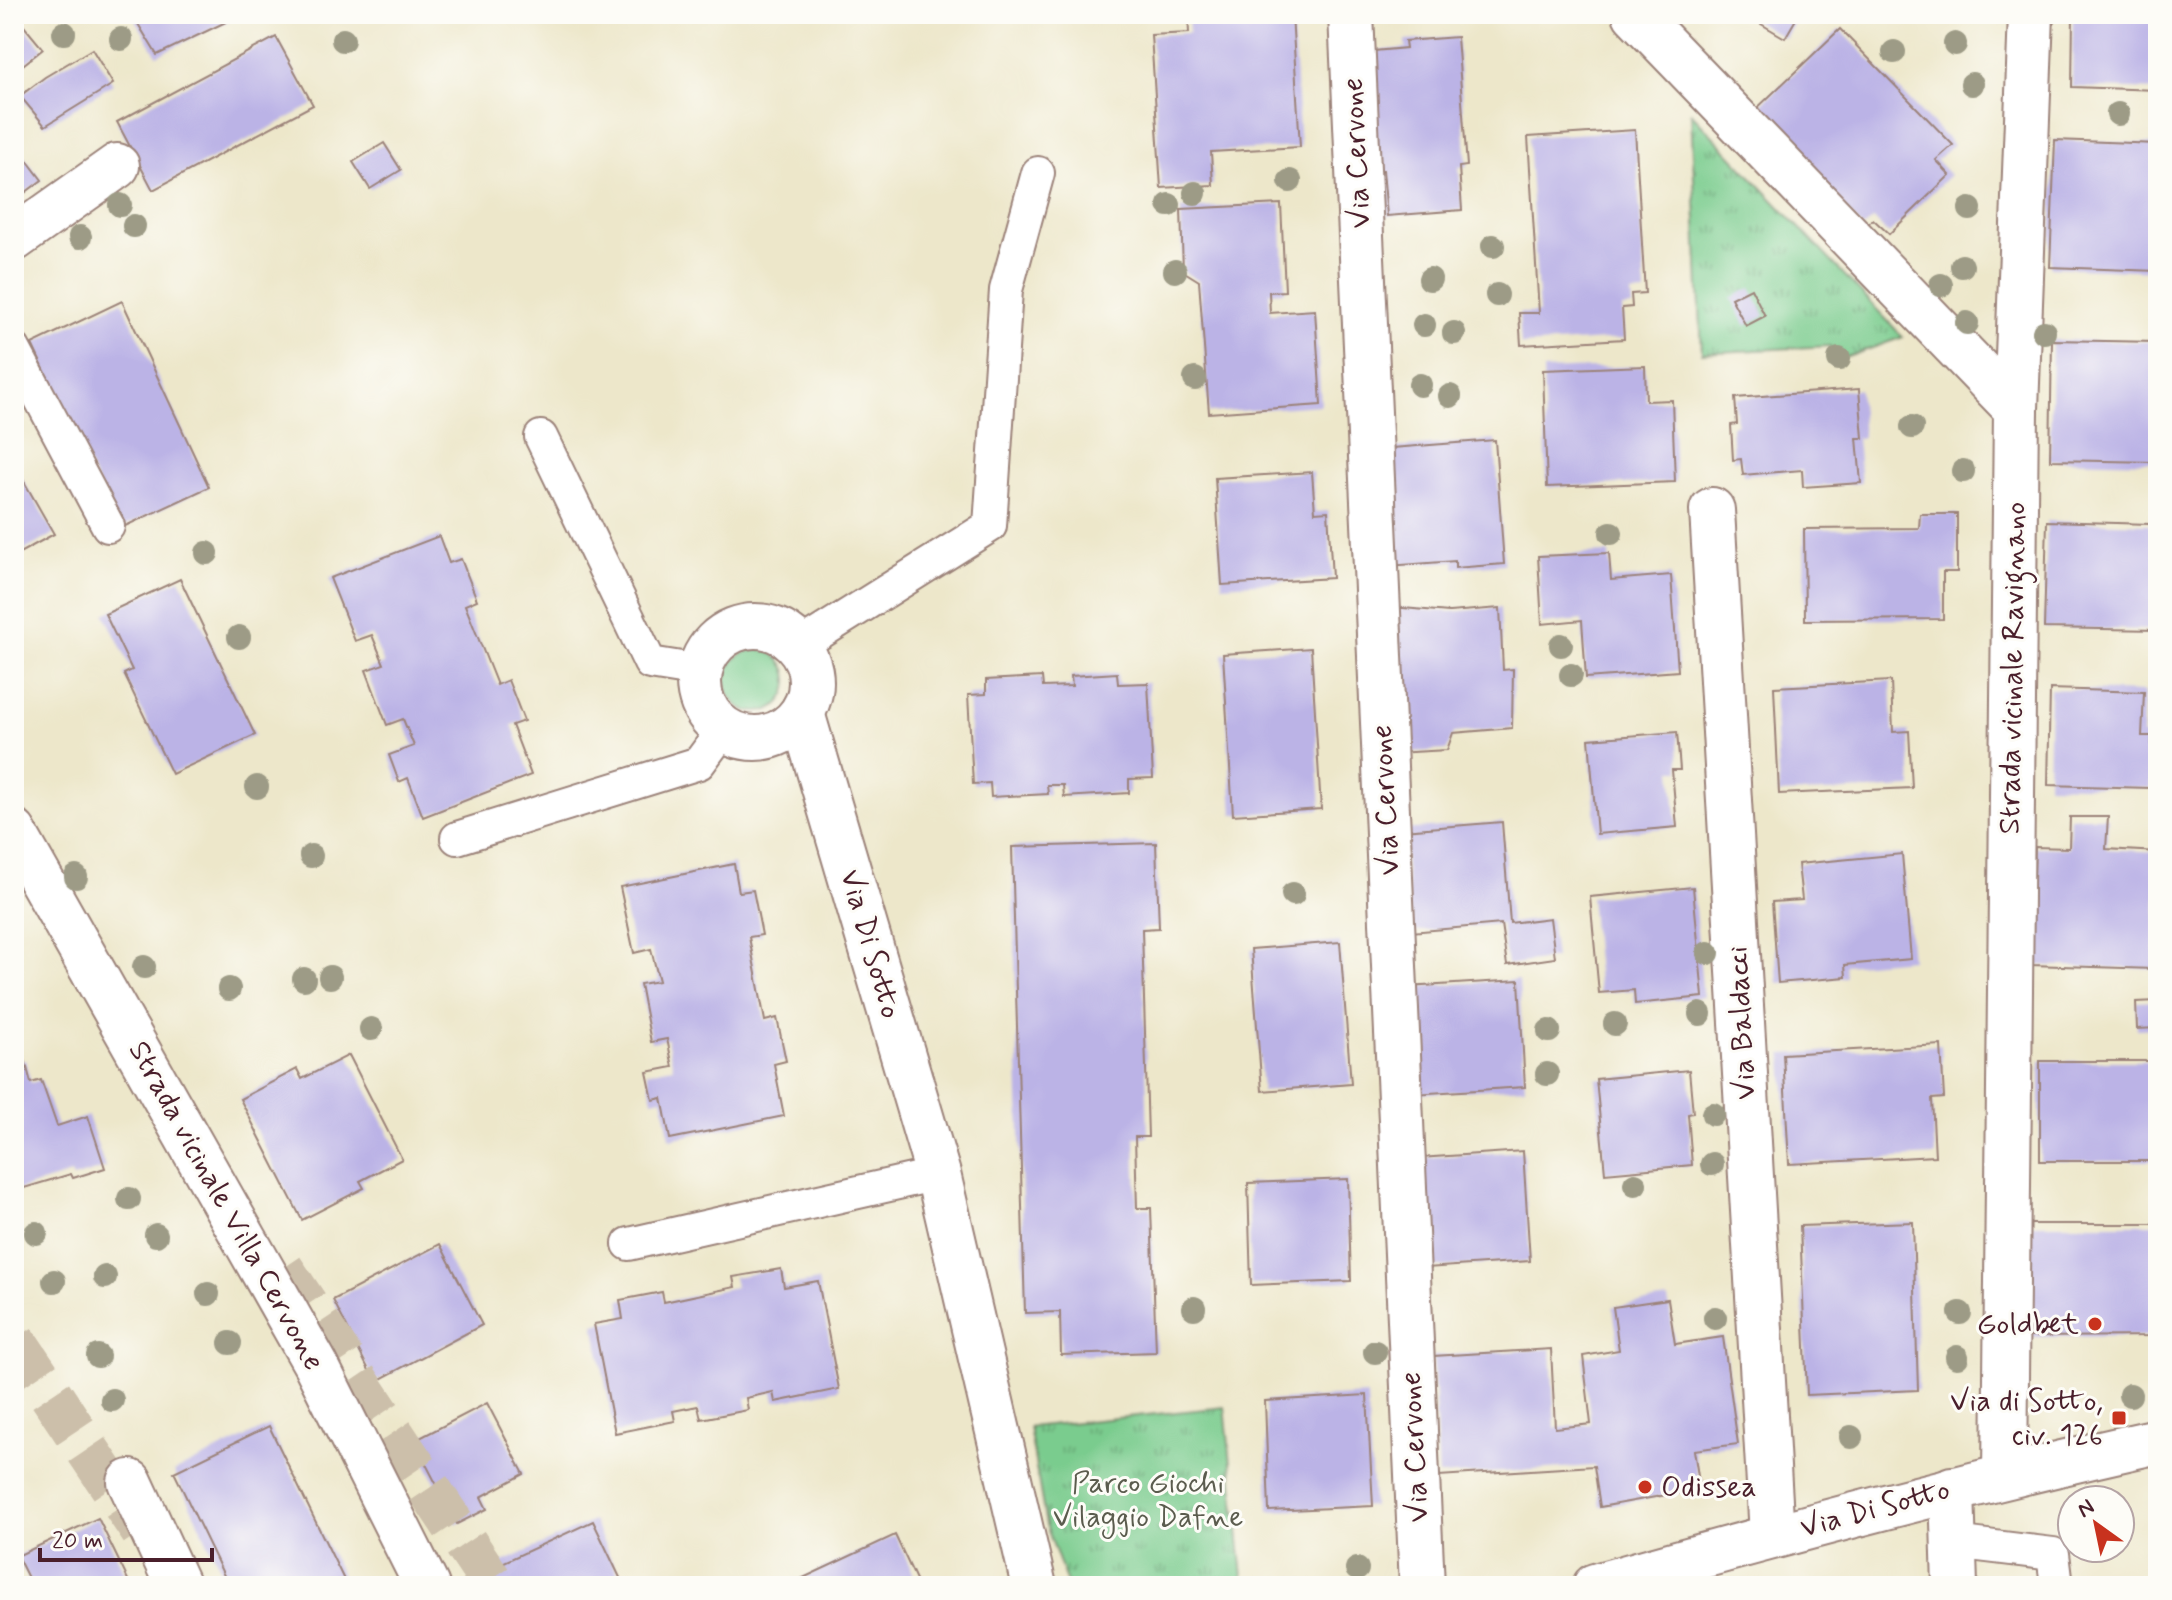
<svg xmlns="http://www.w3.org/2000/svg" width="2172" height="1600" font-family="Mynerve,sans-serif">
<style>
.grass{fill:url(#grass-tufts);stroke:#62765c;stroke-width:2}
.garden{fill:#7acc8e;stroke:#62765c;stroke-width:2}
.building{fill:#bbb3e6}
.lines{fill:none;stroke-linecap:round;stroke-linejoin:round}
.trunk-tunnel{stroke:#ccbfaa;stroke-width:44;stroke-dasharray:44 22;stroke-linecap:butt}
.service-casing{stroke:#9c837a;stroke-width:36}
.minor-casing{stroke:#9c837a;stroke-width:48}
.tertiary-casing{stroke:#9c837a;stroke-width:48}
.service{stroke:#fff;stroke-width:32}
.minor{stroke:#fff;stroke-width:44}
.tertiary{stroke:#fff;stroke-width:44}
.tree{fill:#9d9b86}
.poi-dot{fill:#c8321e;stroke:#fdfcf7;stroke-width:3}
.labels{text-anchor:middle;dominant-baseline:central;stroke-width:6;stroke-linejoin:round;paint-order:stroke}
.street-label{font-size:30px;fill:#4a1f2b;stroke:#fdfcf7}
.poi-label{font-size:30px;fill:#4a1f2b;stroke:#fdfcf7;text-anchor:end}
.park-label{font-size:30px;fill:#5b5c4e;stroke:#fdfcf7}
</style>
<defs>
<pattern id="grass-tufts" width="24" height="20" patternUnits="userSpaceOnUse" patternTransform="scale(2)"><rect width="24" height="20" fill="#7acc8e"/><path d="M3 7l-1-3M5 7V3M7 7l1-3M15 17l-1-3M17 17v-4M19 17l1-3" fill="none" stroke="#66a574"/></pattern>
</defs>
<rect width="100%" height="100%" fill="#fdfcf7"/>
<filter id="ink" filterUnits="userSpaceOnUse"><feTurbulence type="fractalNoise" baseFrequency=".0125" numOctaves="2"/><feDisplacementMap in="SourceGraphic" scale="16" xChannelSelector="R" yChannelSelector="G"/><feConvolveMatrix kernelMatrix="1 2 1 2 8 2 1 2 1" color-interpolation-filters="sRGB"/></filter>
<filter id="wash" filterUnits="userSpaceOnUse"><feTurbulence type="fractalNoise" baseFrequency=".006" numOctaves="4" result="noise"/><feDisplacementMap in="SourceGraphic" scale="32" xChannelSelector="R" yChannelSelector="G"/><feGaussianBlur stdDeviation="1.8" result="paint"/><feColorMatrix in="noise" values="0 0 0 0 0 0 0 0 0 0 0 0 0 0 0 0 0 1.4 0 .05"/><feComposite in="paint" operator="in"/></filter>
<g filter="url(#wash)">
<rect width="100%" height="100%" fill="#ede7ca"/>
<g class="grass">
<polygon points="1691,113 1903,337 1830,363 1830,346 1702,353"/>
<polygon points="1225,1407 1244,1586 1068,1586 1046,1525 1029,1427"/>
</g>
<circle class="garden" cx="757" cy="681" r="31"/>
<g id="blocks">
<g class="building">
<polygon points="14,14 43,49 14,72"/>
<polygon points="132,14 229,14 232,19 157,55"/>
<polygon points="1188,14 1292,14 1300,147 1211,152 1213,185 1161,188 1151,35 1189,33"/>
<polygon points="1744,14 1799,14 1785,38"/>
<polygon points="2073,14 2158,14 2158,90 2072,87"/>
<polygon points="1840,29 1953,145 1936,160 1950,175 1889,234 1873,219 1863,228 1752,113"/>
<polygon points="276,37 313,105 153,190 117,122"/>
<polygon points="1457,37 1467,166 1459,167 1462,210 1387,216 1383,170 1374,170 1363,52 1406,48 1405,41"/>
<polygon points="92,49 113,84 45,126 20,96 45,77"/>
<polygon points="1635,130 1645,293 1631,294 1632,307 1622,308 1624,339 1521,345 1519,313 1539,313 1528,137"/>
<polygon points="2055,140 2158,144 2158,271 2050,267"/>
<polygon points="14,143 42,180 14,201"/>
<polygon points="384,143 401,170 370,189 353,162"/>
<polygon points="1281,204 1285,291 1269,292 1270,313 1315,310 1321,405 1209,413 1199,281 1183,271 1181,209"/>
<polygon points="1751,288 1765,316 1746,326 1731,298"/>
<polygon points="122,301 209,487 119,529 32,344"/>
<polygon points="2052,340 2158,342 2158,462 2050,460"/>
<polygon points="1645,366 1646,401 1672,400 1675,482 1547,487 1543,370"/>
<polygon points="1859,389 1863,438 1857,438 1861,483 1803,487 1802,470 1743,475 1741,459 1733,460 1731,425 1737,424 1735,398"/>
<polygon points="1495,440 1504,564 1455,568 1455,561 1388,566 1379,449"/>
<polygon points="14,464 54,534 14,556"/>
<polygon points="1312,472 1315,512 1328,511 1332,578 1222,585 1215,478"/>
<polygon points="1920,514 1957,514 1957,572 1943,572 1943,619 1805,620 1804,529 1919,528"/>
<polygon points="2047,521 2150,524 2150,530 2158,530 2158,630 2044,628"/>
<polygon points="439,536 449,563 461,559 477,600 465,605 497,685 508,680 524,721 512,725 531,775 423,817 408,778 399,782 389,755 414,746 403,719 387,725 366,670 384,664 372,635 355,641 330,578"/>
<polygon points="1609,553 1611,580 1671,575 1678,671 1586,678 1582,620 1542,624 1538,556"/>
<polygon points="180,579 255,735 172,774 124,674 132,670 105,614"/>
<polygon points="1391,607 1449,612 1500,608 1503,670 1513,669 1512,728 1453,733 1447,750 1395,753"/>
<polygon points="1311,648 1321,809 1233,815 1223,654"/>
<polygon points="1117,673 1118,684 1148,683 1153,778 1129,779 1129,793 1064,797 1063,785 1047,785 1048,794 991,797 990,783 973,784 968,695 986,694 986,680 1042,677 1043,687 1072,686 1071,676"/>
<polygon points="1891,681 1893,732 1909,731 1912,788 1779,794 1774,687"/>
<polygon points="2050,689 2144,692 2142,736 2152,736 2150,788 2048,785"/>
<polygon points="1677,732 1680,770 1672,770 1677,827 1597,834 1589,739"/>
<polygon points="2070,817 2108,817 2106,849 2158,852 2154,969 2031,965 2035,847 2069,848"/>
<polygon points="1502,822 1510,923 1550,918 1555,958 1507,965 1501,924 1411,932 1403,830"/>
<polygon points="1156,843 1159,928 1142,929 1148,1137 1135,1137 1137,1208 1151,1208 1156,1352 1061,1355 1060,1312 1025,1313 1012,847"/>
<polygon points="1902,854 1911,959 1845,965 1846,977 1778,983 1772,902 1802,900 1798,864"/>
<polygon points="734,864 739,892 753,890 762,935 749,937 765,1021 777,1018 786,1061 774,1064 784,1116 670,1139 662,1098 653,1100 647,1072 673,1067 667,1039 651,1042 640,984 659,981 651,949 634,953 620,887"/>
<polygon points="1693,887 1703,997 1635,1004 1634,990 1599,993 1590,897"/>
<polygon points="1340,942 1351,1084 1262,1091 1251,949"/>
<polygon points="1519,980 1525,1087 1413,1094 1407,987"/>
<polygon points="2158,1001 2158,1028 2137,1029 2136,1002"/>
<polygon points="1941,1045 1944,1098 1932,1099 1935,1156 1789,1164 1783,1054"/>
<polygon points="349,1055 402,1159 360,1181 364,1188 302,1220 240,1099 297,1069 302,1079"/>
<polygon points="25,1060 31,1083 41,1080 57,1126 88,1116 105,1168 73,1178 71,1174 14,1191 14,1063"/>
<rect x="2040" y="1061" width="118" height="100"/>
<polygon points="1689,1070 1693,1113 1688,1114 1692,1165 1605,1173 1596,1079"/>
<polygon points="1523,1151 1530,1261 1426,1268 1419,1158"/>
<polygon points="1348,1179 1351,1281 1251,1285 1248,1183"/>
<polygon points="1913,1222 1918,1390 1807,1395 1800,1226"/>
<polygon points="2028,1224 2158,1224 2158,1336 2028,1337"/>
<polygon points="440,1244 482,1325 375,1382 333,1300"/>
<polygon points="781,1269 784,1287 818,1281 839,1389 775,1402 773,1392 746,1398 748,1410 701,1419 698,1406 673,1411 675,1421 615,1433 594,1324 623,1319 620,1300 662,1292 664,1302 735,1287 733,1277"/>
<polygon points="1668,1299 1675,1344 1723,1337 1738,1444 1694,1450 1700,1489 1600,1507 1594,1466 1439,1476 1433,1356 1551,1349 1555,1428 1591,1424 1583,1356 1619,1350 1613,1307"/>
<polygon points="14,1328 26,1356 14,1361"/>
<polygon points="1367,1395 1373,1506 1269,1511 1265,1401"/>
<polygon points="487,1403 524,1474 481,1497 487,1509 457,1524 414,1441"/>
<polygon points="269,1426 347,1586 229,1586 174,1472"/>
<polygon points="98,1518 131,1586 32,1586 17,1556"/>
<polygon points="593,1521 624,1586 483,1586 478,1574"/>
<polygon points="895,1535 919,1586 786,1586"/>
</g>
</g>
</g>
<g filter="url(#ink)">
<use href="#blocks" fill-opacity="0" stroke="#9c837a" stroke-width="2"/>
<g class="lines">
<g class="trunk-tunnel">
<polyline points="282,1269 494,1586"/>
<polyline points="14,1340 142,1531"/>
</g>
<g class="service-casing">
<g id="service">
<polyline points="14,349 108,526"/>
<polyline points="541,437 650,663 700,671"/>
<polyline points="799,646 990,526 1006,290 1038,173"/>
<polyline points="457,838 699,763 724,729"/>
<polyline points="629,1244 938,1174"/>
<polyline points="1954,1542 2053,1554 2057,1586"/>
</g>
</g>
<g class="minor-casing">
<g id="minor">
<polyline points="1351,14 1422,1586"/>
<polyline points="1635,14 2016,409 2005,1475"/>
<polyline points="14,239 117,166"/>
<polyline points="2016,409 2031,14"/>
<polyline points="1712,510 1772,1535"/>
<circle cx="755" cy="682" r="56"/>
<polyline points="802,713 938,1174 1034,1586"/>
<polyline points="14,832 316,1365 427,1586"/>
<polyline points="130,1482 178,1586"/>
<polyline points="1952,1489 1955,1586"/>
</g>
</g>
<g class="tertiary-casing">
<path id="tertiary" d="M 1595,1586 C 1782,1533 1969,1483 2158,1441"/>
</g>
<use href="#service" class="service"/>
<use href="#minor" class="minor"/>
<use href="#tertiary" class="tertiary"/>
</g>
<g class="tree">
<circle cx="64" cy="33" r="12"/>
<circle cx="121" cy="39" r="12"/>
<circle cx="343" cy="40" r="12"/>
<circle cx="1955" cy="44" r="12"/>
<circle cx="1894" cy="52" r="12"/>
<circle cx="1972" cy="84" r="12"/>
<circle cx="2118" cy="114" r="12"/>
<circle cx="1290" cy="181" r="12"/>
<circle cx="1195" cy="193" r="12"/>
<circle cx="120" cy="205" r="12"/>
<circle cx="1169" cy="205" r="12"/>
<circle cx="1970" cy="209" r="12"/>
<circle cx="134" cy="226" r="12"/>
<circle cx="80" cy="237" r="12"/>
<circle cx="1493" cy="246" r="12"/>
<circle cx="1962" cy="266" r="12"/>
<circle cx="1175" cy="271" r="12"/>
<circle cx="1430" cy="279" r="12"/>
<circle cx="1941" cy="285" r="12"/>
<circle cx="1497" cy="295" r="12"/>
<circle cx="1967" cy="323" r="12"/>
<circle cx="1424" cy="325" r="12"/>
<circle cx="2044" cy="332" r="12"/>
<circle cx="1454" cy="333" r="12"/>
<circle cx="1839" cy="359" r="12"/>
<circle cx="1195" cy="379" r="12"/>
<circle cx="1420" cy="385" r="12"/>
<circle cx="1450" cy="396" r="12"/>
<circle cx="1912" cy="427" r="12"/>
<circle cx="1963" cy="471" r="12"/>
<circle cx="1611" cy="533" r="12"/>
<circle cx="207" cy="553" r="12"/>
<circle cx="239" cy="637" r="12"/>
<circle cx="1561" cy="645" r="12"/>
<circle cx="1571" cy="675" r="12"/>
<circle cx="257" cy="787" r="12"/>
<circle cx="311" cy="856" r="12"/>
<circle cx="76" cy="877" r="12"/>
<circle cx="1293" cy="894" r="12"/>
<circle cx="1708" cy="953" r="12"/>
<circle cx="144" cy="967" r="12"/>
<circle cx="330" cy="977" r="12"/>
<circle cx="304" cy="979" r="12"/>
<circle cx="229" cy="989" r="12"/>
<circle cx="1700" cy="1014" r="12"/>
<circle cx="1615" cy="1024" r="12"/>
<circle cx="371" cy="1029" r="12"/>
<circle cx="1549" cy="1031" r="12"/>
<circle cx="1547" cy="1074" r="12"/>
<circle cx="1713" cy="1114" r="12"/>
<circle cx="1712" cy="1164" r="12"/>
<circle cx="1635" cy="1184" r="12"/>
<circle cx="129" cy="1199" r="12"/>
<circle cx="36" cy="1233" r="12"/>
<circle cx="156" cy="1235" r="12"/>
<circle cx="105" cy="1277" r="12"/>
<circle cx="54" cy="1281" r="12"/>
<circle cx="208" cy="1294" r="12"/>
<circle cx="1194" cy="1308" r="12"/>
<circle cx="1960" cy="1313" r="12"/>
<circle cx="1715" cy="1318" r="12"/>
<circle cx="230" cy="1343" r="12"/>
<circle cx="1375" cy="1352" r="12"/>
<circle cx="98" cy="1356" r="12"/>
<circle cx="1957" cy="1357" r="12"/>
<circle cx="2130" cy="1395" r="12"/>
<circle cx="112" cy="1400" r="12"/>
<circle cx="1851" cy="1437" r="12"/>
<circle cx="1357" cy="1569" r="12"/>
</g>
</g>
<g class="poi-dot">
<circle cx="2095" cy="1324" r="8"/>
<rect x="2111" y="1410" width="16" height="16" rx="4"/>
<circle cx="1645" cy="1487" r="8"/>
</g>
<g class="labels">
<g class="street-label">
<text transform="translate(1357 153) rotate(-93)">Via Cervone</text>
<text transform="translate(2013 668) rotate(-89)">Strada vicinale Ravignano</text>
<text transform="translate(1386 800) rotate(-93)">Via Cervone</text>
<text transform="translate(870 944) rotate(74)">Via Di Sotto</text>
<text transform="translate(1742 1023) rotate(-93)">Via Baldacci</text>
<text transform="translate(226 1206) rotate(61)">Strada vicinale Villa Cervone</text>
<text transform="translate(1415 1447) rotate(-93)">Via Cervone</text>
<text transform="translate(1875 1509) rotate(-15)">Via Di Sotto</text>
</g>
<g class="poi-label">
<text x="2079" y="1324">Goldbet</text>
<text x="2103" y="1401">Via di Sotto,<tspan x="2103" dy="34">civ. 126</tspan></text>
<text x="1661" y="1487" text-anchor="start">Odissea</text>
</g>
<g class="park-label">
<text x="1148" y="1483">Parco Giochi<tspan x="1148" dy="34">Vilaggio Dafne</tspan></text>
</g>
</g>
<rect width="2172" height="1600" fill="none" stroke="#fdfcf7" stroke-width="48"/>
<g transform="translate(2096 1524) rotate(327)"><circle r="38" fill="#fdfcf7" stroke="#b5a4a5" stroke-width="2"/>
<path d="M0-6L14 30L0 20L-14 30Z" fill="#c8321e"/>
<text y="-12" font-size="22" font-weight="bold" text-anchor="middle" fill="#4a1f2b">N</text>
</g>
<path d="M40 1548v12h172v-12" fill="none" stroke="#4a1f2b" stroke-width="4"/>
<text x="52" y="1548" font-size="24" fill="#4a1f2b" stroke="#fdfcf7" stroke-width="6" paint-order="stroke">20 m</text>
</svg>
